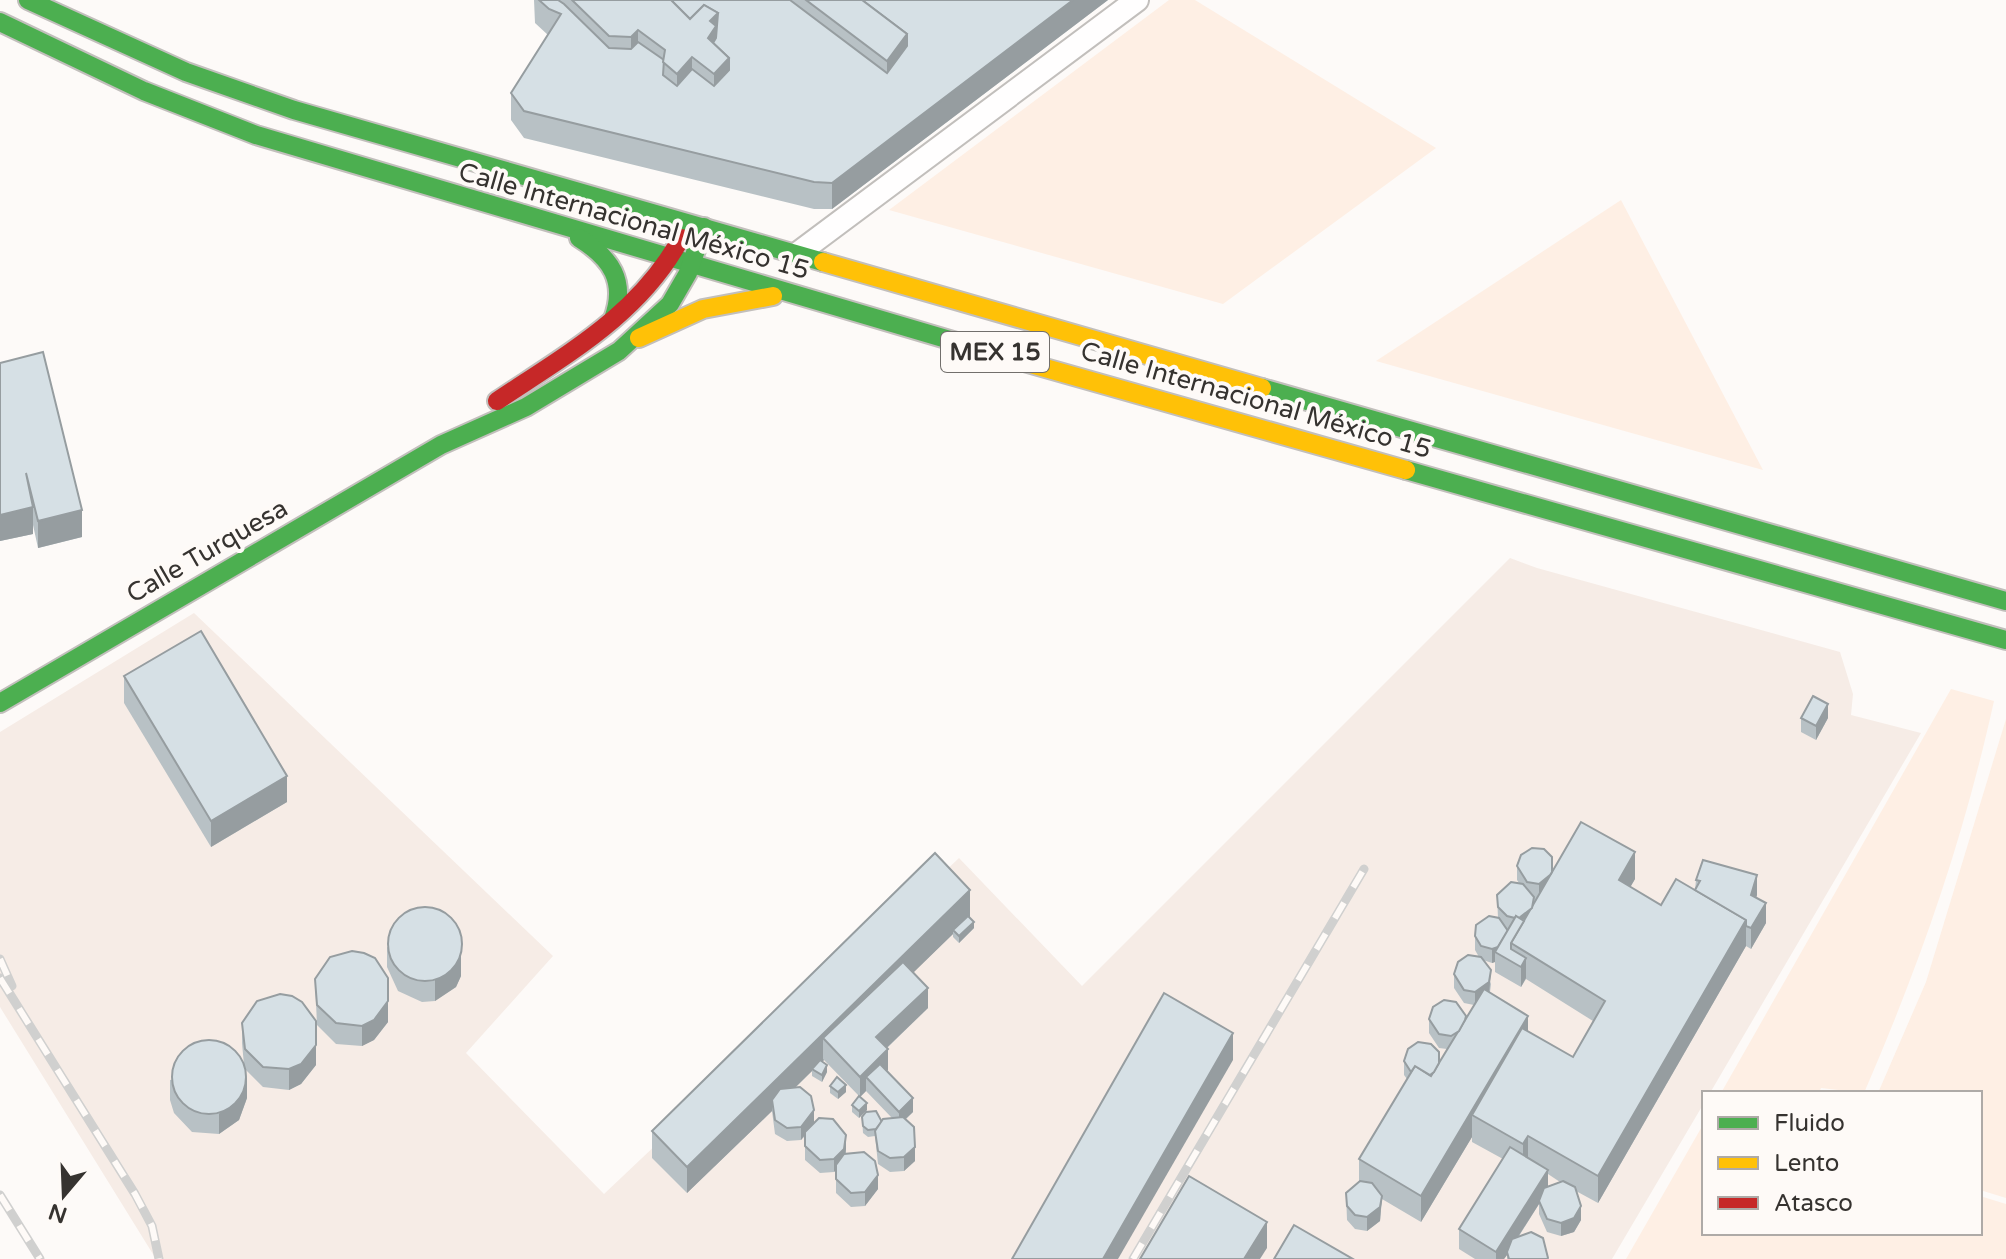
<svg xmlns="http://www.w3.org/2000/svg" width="2006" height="1259" font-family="'Varela Round',sans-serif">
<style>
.built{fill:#f6ece6}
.green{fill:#feefe4}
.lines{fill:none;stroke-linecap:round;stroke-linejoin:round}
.street-casing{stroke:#c2bfbc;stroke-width:26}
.fast-casing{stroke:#c2bfbc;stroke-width:22}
.slow-casing{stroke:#c2bfbc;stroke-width:22}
.jam-casing{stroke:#c2bfbc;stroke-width:22}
.street{stroke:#fffefe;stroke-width:22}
.fast{stroke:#4caf50;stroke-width:18}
.slow{stroke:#ffc107;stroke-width:18}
.jam{stroke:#c62828;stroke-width:18}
.rail-casing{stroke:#d0d0cf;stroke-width:9}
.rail{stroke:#fefaf7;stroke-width:6;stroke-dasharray:18;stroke-linecap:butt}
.wall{fill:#b8c1c5;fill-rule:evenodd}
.shaded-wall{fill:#969da0}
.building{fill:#d6e0e5;stroke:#969da0;stroke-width:2}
.labels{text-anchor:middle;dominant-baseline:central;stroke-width:8;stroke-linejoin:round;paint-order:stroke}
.shield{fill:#fefaf7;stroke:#726f6c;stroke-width:2}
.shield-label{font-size:24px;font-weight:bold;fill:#363330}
.street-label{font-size:26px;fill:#363330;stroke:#fefaf7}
</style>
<rect width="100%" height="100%" fill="#fdfaf8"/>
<polygon class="built" points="1510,558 1537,568 1840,652 1853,694 1851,715 1921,733 1710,1093 1704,1093 1704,1103 1612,1259 156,1259 0,1007 0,732 194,613 553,956 466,1053 604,1194 959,858 1082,986"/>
<g class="green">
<polygon points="1169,0 1195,0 1436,148 1223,304 889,210"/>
<polygon points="1621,200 1763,470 1376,361"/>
<path d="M 1951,689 L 1994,701 C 1963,841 1921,961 1864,1093 L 1821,1088 L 1819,1093 L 1721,1093 Z"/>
<polygon points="2006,719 2006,1198 1980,1190 1980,1093 1878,1093 1926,982"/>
<polygon points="1704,1123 1704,1233 1980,1233 1980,1196 2006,1204 2006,1259 1626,1259"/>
</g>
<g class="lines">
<g class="street-casing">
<polyline id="street" points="797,254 1137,0"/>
</g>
<g class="fast-casing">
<g id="fast">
<polyline points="28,0 186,72 294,110 823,262"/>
<polyline points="0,22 144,91 256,135 1024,362"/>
<path d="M 579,238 C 611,258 627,281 613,319"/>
<polyline points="1262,388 2006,601"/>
<polyline points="1406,470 2006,640"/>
<polyline points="0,703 441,445 526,407 619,351 670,304 688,273 704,227"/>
</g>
</g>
<g class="slow-casing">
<g id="slow">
<polyline points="823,262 1262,388"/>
<polyline points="639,338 703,309 773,296"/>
<polyline points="1024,362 1406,470"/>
</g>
</g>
<g class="jam-casing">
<path id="jam" d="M 497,401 C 567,354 640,314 681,238"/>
</g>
<use href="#street" class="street"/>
<use href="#fast" class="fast"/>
<use href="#slow" class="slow"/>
<use href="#jam" class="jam"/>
<g class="rail-casing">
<g id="rail">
<polyline points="0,959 12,986"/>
<polyline points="0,978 135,1194 152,1226 159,1259"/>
<polyline points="0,1195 40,1259"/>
<polyline points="1133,1259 1364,869"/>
</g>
</g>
<use href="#rail" class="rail"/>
</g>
<g class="wall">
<polygon points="534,0 1108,0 832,209 814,209 524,138 511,120 511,93 548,35 535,23"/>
<polygon points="0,363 82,537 38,548 33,525 33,534 0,541"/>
<polygon points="124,676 287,802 211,847 124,703"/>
<polygon points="1801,718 1828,718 1816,740 1801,732"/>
<path d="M 1517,866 L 1552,872 L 1635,879 L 1630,887 L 1661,905 L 1695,890 L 1696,880 L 1757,895 L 1756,897 L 1766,923 L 1751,949 L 1746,946 L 1598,1203 L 1576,1191 L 1581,1220 L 1574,1232 L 1561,1236 L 1547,1232 L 1539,1214 L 1539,1204 L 1519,1236 L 1548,1259 L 1507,1259 L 1507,1255 L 1504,1259 L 1475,1259 L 1459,1249 L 1459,1229 L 1503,1159 L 1472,1142 L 1472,1137 L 1421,1222 L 1382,1199 L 1380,1221 L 1367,1231 L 1355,1229 L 1347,1220 L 1346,1193 L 1359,1181 L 1359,1159 L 1407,1079 L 1404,1075 L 1404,1061 L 1439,1063 L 1447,1049 L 1439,1048 L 1429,1033 L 1429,1019 L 1466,1018 L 1474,1005 L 1464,1003 L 1454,988 L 1454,974 L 1479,957 L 1475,950 L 1475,936 L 1498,918 L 1497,895 L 1519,883 L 1517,880 ZM 1483,960 L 1492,963 L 1495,962 L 1495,972 L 1521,987 L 1526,979 L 1593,1021 L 1573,1057 L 1528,1031 L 1490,992 L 1491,984 ZM 1548,1174 L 1560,1182 L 1548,1186 Z"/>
<polygon points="970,917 970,918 974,928 959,943 953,937 953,934 913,972 928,1008 887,1048 888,1070 887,1071 913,1112 906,1119 915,1161 904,1171 890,1172 878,1164 875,1136 868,1137 863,1133 862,1117 882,1122 892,1118 866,1091 860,1097 867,1110 859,1118 852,1112 852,1105 859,1096 824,1060 822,1062 827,1072 822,1082 812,1076 812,1071 796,1087 814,1123 846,1149 846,1154 878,1189 865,1206 851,1207 836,1193 836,1170 834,1172 820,1173 805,1160 805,1136 801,1140 787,1141 775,1134 772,1111 687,1193 652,1158 652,1131"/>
<polygon points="387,947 461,976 456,987 435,1001 422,1002 398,991 387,967"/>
<polygon points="315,979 388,1022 374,1040 362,1046 336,1044 317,1025"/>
<polygon points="242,1023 316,1065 301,1084 289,1090 263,1087 246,1070 247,1098 239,1120 219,1134 192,1132 174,1113 170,1100 170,1080 244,1065 242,1043"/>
<polygon points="830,1086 846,1092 838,1099 830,1093"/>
</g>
<g class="shaded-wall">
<polygon points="1073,0 1108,0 832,209 832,183"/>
<polygon points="718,13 718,52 708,50 710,21"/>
<polygon points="638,30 638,69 631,76 631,37"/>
<polygon points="907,34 907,73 887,100 887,61"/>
<polygon points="692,57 692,96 677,112 677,74"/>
<polygon points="729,58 729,97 714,113 714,74"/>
<polygon points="33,507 33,534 0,541 0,515"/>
<polygon points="82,510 82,537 38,548 38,521"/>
<polygon points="1828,704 1828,718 1816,740 1816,726"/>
<polygon points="287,776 287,802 211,847 211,821"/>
<polygon points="1635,852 1635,879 1619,907 1619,880"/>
<polygon points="1552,874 1539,897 1539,884"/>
<polygon points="1757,875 1757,895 1751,915 1751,895"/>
<polygon points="970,890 970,917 955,932 953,930 953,934 834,1050 823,1038 823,1059 824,1060 814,1070 812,1069 812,1071 773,1109 772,1100 772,1111 687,1193 687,1167"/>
<polygon points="1534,897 1532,922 1518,918"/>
<polygon points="1766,903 1766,923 1751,949 1751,928"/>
<polygon points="1746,920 1746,946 1598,1203 1598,1176"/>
<polygon points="974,922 974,928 959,943 959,936"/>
<polygon points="461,932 461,976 456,987 435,1001 435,980"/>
<polygon points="1502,945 1495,952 1495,962 1492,963 1492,949"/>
<polygon points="1526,958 1526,978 1521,987 1521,967"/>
<polygon points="1491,970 1489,995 1475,1005 1475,992"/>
<polygon points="388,978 388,1022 374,1040 362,1046 362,1026"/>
<polygon points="928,988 928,1008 876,1058 876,1037"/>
<polygon points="1528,1016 1528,1042 1472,1115 1472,1137 1421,1222 1421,1196"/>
<polygon points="316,1021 316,1065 301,1084 289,1090 289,1069"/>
<polygon points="1233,1033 1233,1060 1118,1259 1103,1259"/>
<polygon points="888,1049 888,1070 872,1084 866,1077 866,1091 860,1097 860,1077"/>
<polygon points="827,1065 827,1072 822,1082 822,1075"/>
<polygon points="247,1077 247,1098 239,1120 219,1134 219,1114"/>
<polygon points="846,1085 846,1092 838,1099 838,1092"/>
<polygon points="913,1098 913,1112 899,1125 899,1112"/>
<polygon points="867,1103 867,1110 859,1118 859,1111"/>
<polygon points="814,1110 814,1123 801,1140 801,1127"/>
<polygon points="846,1135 846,1149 844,1162 834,1172 834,1159"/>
<polygon points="1528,1136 1528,1163 1523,1171 1523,1144"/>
<polygon points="915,1147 915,1161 904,1171 904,1157"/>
<polygon points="1548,1170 1548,1191 1539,1201 1539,1204 1507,1254 1507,1252 1507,1255 1504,1259 1496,1259 1496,1252"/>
<polygon points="878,1175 878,1189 865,1206 865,1192"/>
<polygon points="1382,1196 1380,1221 1367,1231 1367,1217"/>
<polygon points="1581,1206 1581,1220 1574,1232 1561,1236 1561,1223"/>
<polygon points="1267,1222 1267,1248 1260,1259 1244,1259"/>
</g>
<g class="building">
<polygon points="539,0 558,0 564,4 609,48 631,49 638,42 664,60 663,75 677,86 692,69 714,86 729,70 729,58 713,43 716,38 718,13 704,5 690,19 671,0 790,0 887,73 907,46 907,34 862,0 1073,0 832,183 814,182 524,111 511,93 561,14 549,9"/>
<polygon points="572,0 671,0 690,19 704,5 718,13 710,21 716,26 708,38 729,58 714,74 692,57 677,74 663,62 665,50 638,30 631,37 609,36"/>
<polygon points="806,0 862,0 907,34 887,61"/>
<polygon points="43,352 82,510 38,521 26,473 33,507 0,515 0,363"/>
<polygon points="201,631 287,776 211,821 124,676"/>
<polygon points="1813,696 1828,704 1816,726 1801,718"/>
<polygon points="1581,822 1635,852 1619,880 1661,905 1676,879 1746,920 1598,1176 1528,1136 1523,1144 1472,1115 1522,1028 1573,1057 1605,1001 1511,943"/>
<polygon points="1532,848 1544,849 1552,857 1552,872 1550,875 1539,884 1527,882 1517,866 1521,855"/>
<polygon points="935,853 970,890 687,1167 652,1131"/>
<polygon points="1703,860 1757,875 1751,895 1766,903 1751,928 1746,926 1746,920 1695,890 1700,881 1696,880"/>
<polygon points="1511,882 1523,884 1534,897 1532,908 1519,918 1516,916 1515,918 1507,916 1498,907 1497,895"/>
<circle cx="425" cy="944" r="37"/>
<polygon points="968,916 974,922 959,936 953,930"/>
<polygon points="1489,916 1499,918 1508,931 1498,947 1492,949 1481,946 1475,936 1476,925"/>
<polygon points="1516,916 1524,921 1511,943 1511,949 1526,958 1521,967 1495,952"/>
<polygon points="352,951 364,953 375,958 388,978 388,1001 374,1020 362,1026 336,1023 317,1005 315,979 330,957"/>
<polygon points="1468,955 1481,957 1491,970 1489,982 1475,992 1464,990 1454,974 1458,962"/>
<polygon points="903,962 928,988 876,1037 888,1049 860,1077 823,1038"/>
<polygon points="1484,989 1528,1016 1421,1196 1359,1159 1415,1066 1431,1076"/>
<polygon points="1164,993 1233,1033 1103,1259 1012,1259"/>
<polygon points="280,994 292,996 302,1002 316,1021 316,1045 301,1064 289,1069 263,1067 245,1049 242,1023 257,1001"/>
<polygon points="1444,1000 1456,1002 1466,1016 1465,1020 1459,1031 1451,1036 1439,1034 1429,1019 1433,1007"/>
<circle cx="209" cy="1077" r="37"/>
<polygon points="1418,1042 1431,1044 1439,1052 1439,1063 1434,1072 1430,1075 1415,1066 1411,1072 1404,1061 1408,1049"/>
<polygon points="820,1060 827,1065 822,1075 812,1069"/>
<polygon points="880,1064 913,1098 899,1112 866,1077"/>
<polygon points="837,1077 846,1085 838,1092 830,1086"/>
<polygon points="800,1087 811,1096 814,1110 801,1127 787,1128 775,1120 772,1100 780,1089"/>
<polygon points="859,1096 867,1103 859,1111 852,1105"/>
<polygon points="876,1111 882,1122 876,1129 868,1130 863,1126 862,1117 866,1112"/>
<polygon points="903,1117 914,1127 915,1147 904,1157 890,1158 878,1151 875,1131 883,1119"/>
<polygon points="819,1118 833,1119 846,1135 844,1149 834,1159 820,1160 805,1146 805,1132"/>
<polygon points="1510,1147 1548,1170 1496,1252 1459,1229"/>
<polygon points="864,1152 875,1161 878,1175 865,1192 851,1193 836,1179 836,1165 844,1154"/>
<polygon points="1189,1176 1267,1222 1244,1259 1140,1259"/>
<polygon points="1360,1181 1372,1183 1382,1196 1380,1207 1367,1217 1355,1215 1347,1206 1346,1193"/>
<polygon points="1563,1181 1575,1187 1581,1206 1574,1218 1561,1223 1547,1219 1539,1201 1544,1188"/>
<polygon points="1294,1225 1353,1259 1274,1259"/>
<polygon points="1531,1232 1543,1238 1548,1258 1547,1259 1509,1259 1507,1252 1512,1239"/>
</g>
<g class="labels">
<rect class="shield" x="941" y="332" width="108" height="40" rx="6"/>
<g class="shield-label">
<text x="995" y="352">MEX 15</text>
</g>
<g class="street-label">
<text transform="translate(634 221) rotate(16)">Calle Internacional México 15</text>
<text transform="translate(1256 400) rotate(16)">Calle Internacional México 15</text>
<text transform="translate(207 551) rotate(-30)">Calle Turquesa</text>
</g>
</g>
<rect x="1702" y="1091" width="280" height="144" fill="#fefaf7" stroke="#aeaaa7" stroke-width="2"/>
<rect x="1718" y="1117" width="40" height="12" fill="#4caf50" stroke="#aeaaa7" stroke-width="2"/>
<text x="1774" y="1131" font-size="24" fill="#363330">Fluido</text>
<rect x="1718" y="1157" width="40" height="12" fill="#ffc107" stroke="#aeaaa7" stroke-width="2"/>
<text x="1774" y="1171" font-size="24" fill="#363330">Lento</text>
<rect x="1718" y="1197" width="40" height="12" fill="#c62828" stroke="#aeaaa7" stroke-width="2"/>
<text x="1774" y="1211" font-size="24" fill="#363330">Atasco</text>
<g transform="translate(64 1195) rotate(199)" stroke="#fefaf7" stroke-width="6" paint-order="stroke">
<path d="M0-6L14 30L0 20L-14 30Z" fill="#363330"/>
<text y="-12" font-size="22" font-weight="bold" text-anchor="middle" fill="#363330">N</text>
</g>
</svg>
